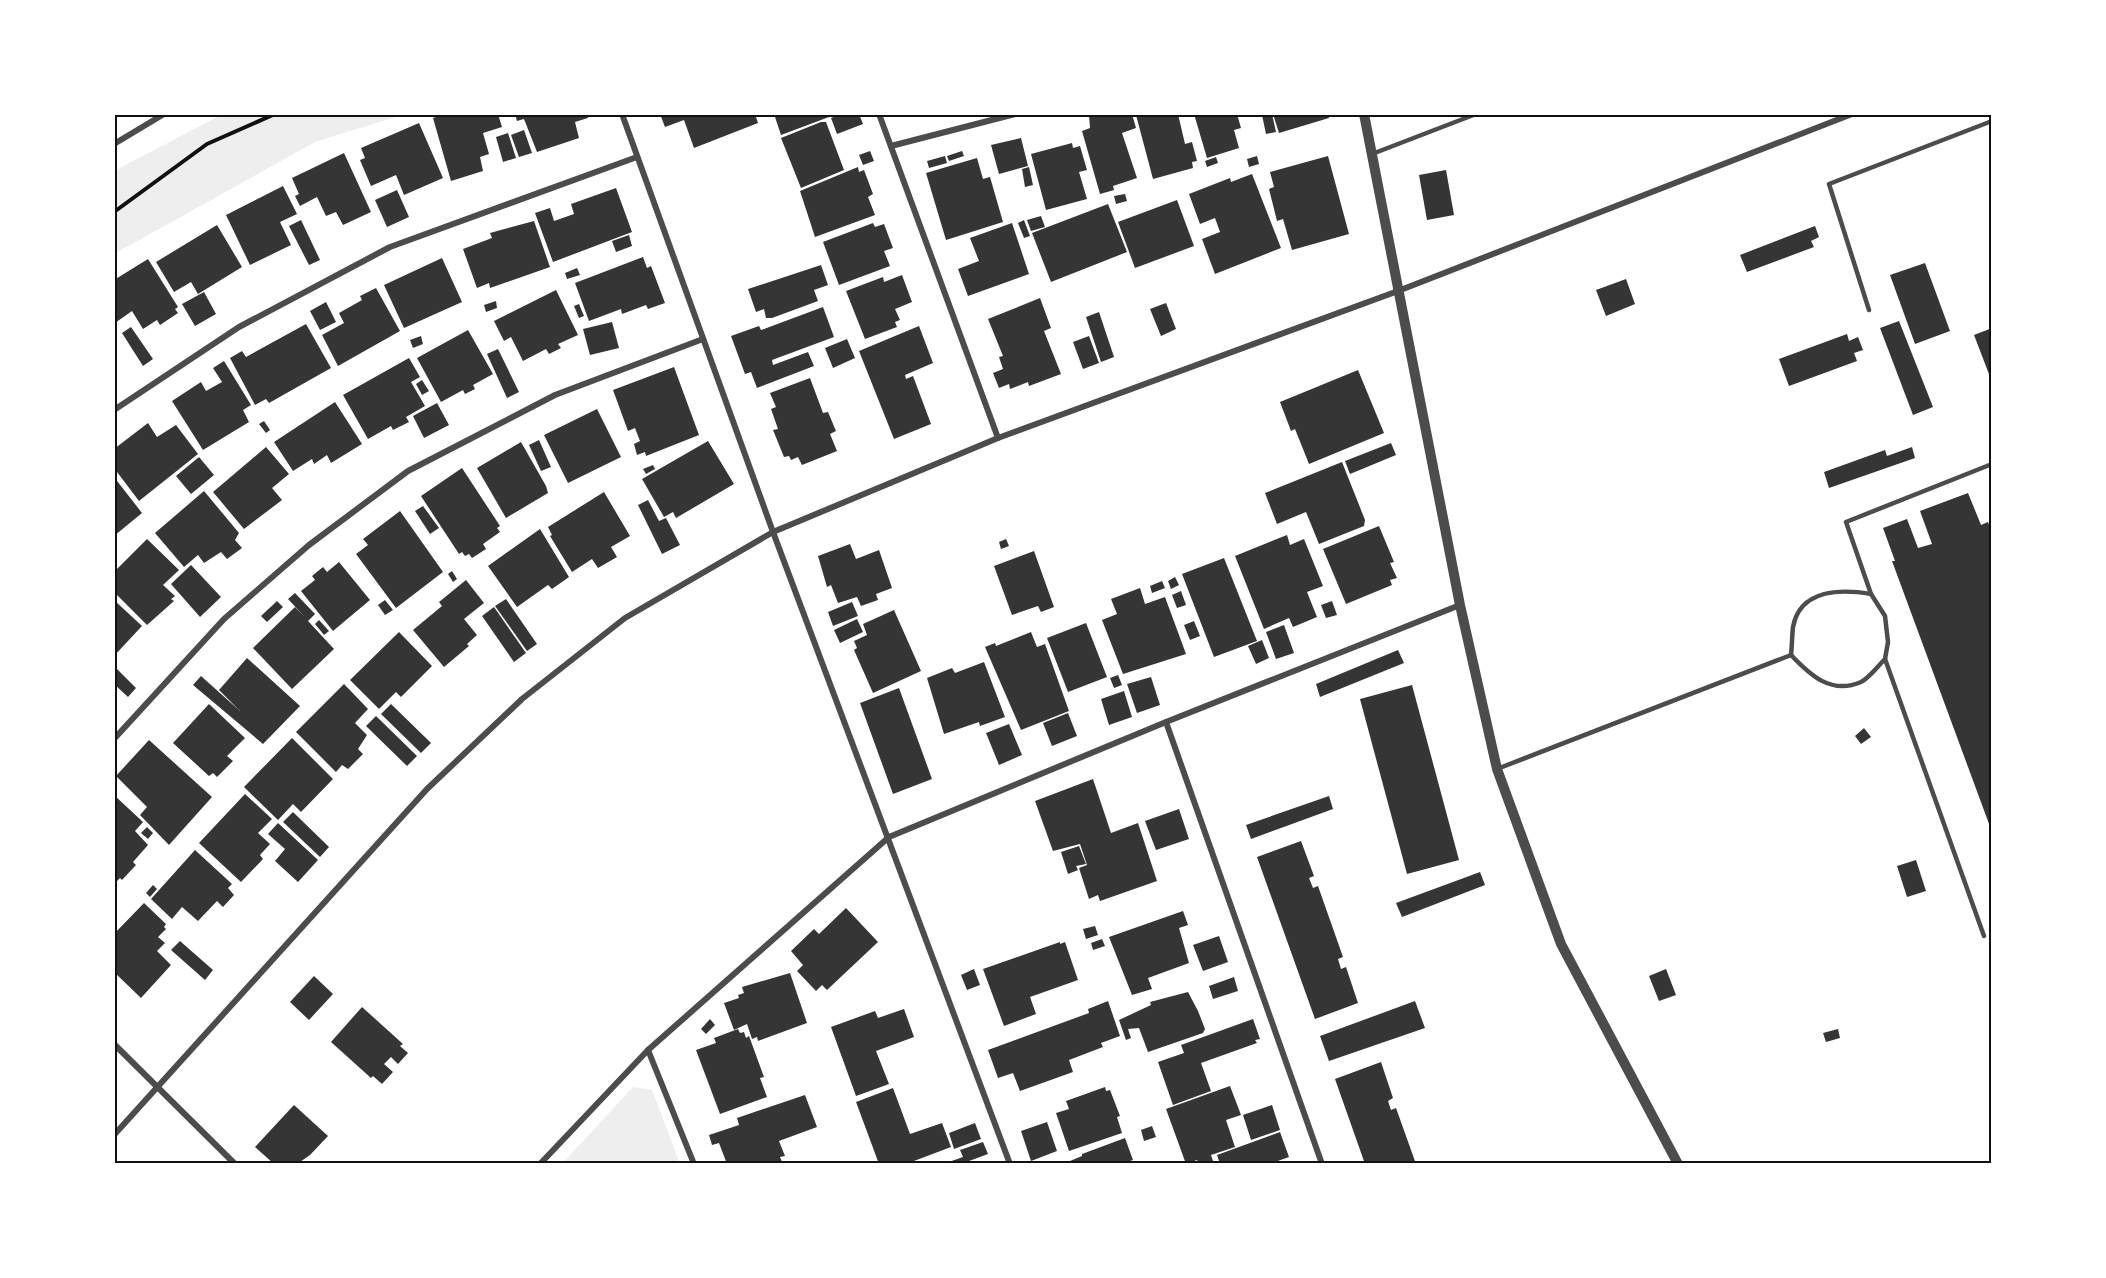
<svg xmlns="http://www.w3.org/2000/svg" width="2106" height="1278" font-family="'Varela Round',sans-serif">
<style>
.green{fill:#eee}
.building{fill:#353535}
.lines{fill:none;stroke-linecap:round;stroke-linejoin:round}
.path{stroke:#111;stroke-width:4}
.service{stroke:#4c4c4c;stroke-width:4.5}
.minor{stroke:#4c4c4c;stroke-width:6}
.tertiary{stroke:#4c4c4c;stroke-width:10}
.neatline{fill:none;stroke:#111;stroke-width:2}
</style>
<rect width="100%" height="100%" fill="#fff"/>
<g class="green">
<polygon points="223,114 405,114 315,142 114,254 114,171"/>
<polygon points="633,1087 652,1090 680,1164 562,1164"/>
</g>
<g class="building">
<polygon points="445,114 498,114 502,127 483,133 489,154 480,157 483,171 451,181 433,118"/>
<polygon points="515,114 587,114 588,118 575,122 579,138 537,152 524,119 517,121"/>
<polygon points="660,114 755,114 758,123 694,148 684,120 665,127"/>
<polygon points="774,114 828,114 829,117 781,135"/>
<polygon points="841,114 859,114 863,124 837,134 831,118"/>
<polygon points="1132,114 1136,128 1122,133 1137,178 1113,186 1114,190 1100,194 1082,131 1090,128 1089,115"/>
<polygon points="1138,114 1178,114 1185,144 1192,142 1197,161 1192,162 1193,168 1153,179 1136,115"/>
<polygon points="1194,114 1237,114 1241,128 1234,130 1239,148 1207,158"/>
<polygon points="1272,114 1276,132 1266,134 1262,115"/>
<polygon points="1273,114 1328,114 1329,118 1279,133"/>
<polygon points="821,122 826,122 844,170 801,188 781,138"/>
<polygon points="419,123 443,178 404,195 396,175 371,186 360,160 365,158 361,148"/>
<polygon points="524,130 532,153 519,157 511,135"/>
<polygon points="508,133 516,158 503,162 496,137"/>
<polygon points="1021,138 1028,166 999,174 991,145"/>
<polygon points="1072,143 1073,148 1080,146 1087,170 1079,172 1087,199 1046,210 1031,154"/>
<polygon points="870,151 874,161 863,165 859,155"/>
<polygon points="962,151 964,156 949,161 947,156"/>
<polygon points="344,153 371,212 343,225 336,212 326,216 317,197 300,206 295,196 299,194 292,178"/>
<polygon points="945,156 947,163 929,168 927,161"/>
<polygon points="1257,156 1259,164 1249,167 1247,159"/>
<polygon points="1328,156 1349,234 1292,250 1283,219 1277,221 1269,189 1274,187 1270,172"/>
<polygon points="1216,157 1218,163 1207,167 1205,161"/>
<polygon points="977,158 983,179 990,177 1003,222 946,240 926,173"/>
<polygon points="858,167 859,172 864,170 873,194 868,197 875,215 815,237 800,191"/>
<polygon points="1029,167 1033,185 1025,187 1022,169"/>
<polygon points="1446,170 1454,215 1427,220 1419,175"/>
<polygon points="1252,174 1281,248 1215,274 1202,239 1220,232 1215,218 1200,224 1189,194 1230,178 1231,182"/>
<polygon points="283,186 297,214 280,222 291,245 250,265 226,215"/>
<polygon points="616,188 632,232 553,262 535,213 550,208 554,221 574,214 571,204"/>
<polygon points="397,190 409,217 387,227 375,200"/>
<polygon points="1125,194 1127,201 1116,204 1114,196"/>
<polygon points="1177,200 1194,246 1135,268 1118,222"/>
<polygon points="1108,204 1127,252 1051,282 1032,233"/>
<polygon points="1041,216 1045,227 1031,231 1027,220"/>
<polygon points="301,220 320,260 309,265 289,226"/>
<polygon points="1024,220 1030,236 1024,238 1018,223"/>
<polygon points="534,221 550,267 490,288 489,283 477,288 463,249 492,238 490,233"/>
<polygon points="873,223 875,227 884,224 893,248 884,251 890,266 839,285 823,242"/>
<polygon points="1012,223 1029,274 968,296 958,269 979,261 970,238"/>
<polygon points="217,225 242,267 198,294 191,282 174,292 156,262"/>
<polygon points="1815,226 1819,237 1811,241 1814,247 1747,272 1740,255"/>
<polygon points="629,235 632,246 616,252 612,241"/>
<polygon points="643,257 647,268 651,266 665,303 648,309 646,305 622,314 621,309 589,321 575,283"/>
<polygon points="442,258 462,302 404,328 384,285"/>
<polygon points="148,259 178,307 175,309 178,313 160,325 157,320 143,329 132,311 115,323 114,280"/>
<polygon points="1925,263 1950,331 1915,344 1890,275"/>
<polygon points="821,265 828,285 814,290 818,301 772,318 766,318 764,309 756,312 748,289"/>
<polygon points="577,268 580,275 567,279 565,273"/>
<polygon points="902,275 912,302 895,309 900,320 895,322 897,327 865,339 846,291 883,277 884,282"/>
<polygon points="1626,279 1635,304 1606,316 1596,290"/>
<polygon points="376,288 400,331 338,366 322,335 344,323 339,313 362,300 360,296"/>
<polygon points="556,290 578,335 558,344 561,348 549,354 546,349 523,361 511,337 504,341 494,321"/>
<polygon points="204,292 216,314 195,326 182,304"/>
<polygon points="1040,298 1051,328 1044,331 1061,374 1029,386 1028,382 1010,389 1009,384 999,388 993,373 1003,369 999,357 1003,356 988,319"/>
<polygon points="496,301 497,308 486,312 484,305"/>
<polygon points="326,302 336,322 320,330 310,311"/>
<polygon points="1166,303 1176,329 1161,336 1150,309"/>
<polygon points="579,304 584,316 579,318 574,306"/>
<polygon points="823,307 834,337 772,360 773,365 808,352 814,366 757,388 751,372 745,374 731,336 759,326 761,330"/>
<polygon points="1099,312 1114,357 1101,362 1086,317"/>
<polygon points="1899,321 1933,407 1913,415 1880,328"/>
<polygon points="612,322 619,348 590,355 583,329"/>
<polygon points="306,324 331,368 269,403 266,399 255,405 230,358 242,351 246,357"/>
<polygon points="919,326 933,363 905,375 906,379 913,376 931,424 894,439 859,351"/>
<polygon points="131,327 153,359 143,366 122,333"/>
<polygon points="1992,328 1992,382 1974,335"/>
<polygon points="468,330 493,374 473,385 475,389 465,394 463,390 441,402 417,358"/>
<polygon points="1847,334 1849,341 1858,337 1863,350 1854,353 1857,361 1789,386 1779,359"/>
<polygon points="421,336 423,344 413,348 410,340"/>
<polygon points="1089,336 1099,363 1083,369 1073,342"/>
<polygon points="847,339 855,358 833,368 825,348"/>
<polygon points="498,349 519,392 507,398 487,354"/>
<polygon points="409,358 420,377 411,382 425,406 406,417 409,422 393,430 391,426 368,439 343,395"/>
<polygon points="224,361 251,405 243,410 249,422 203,450 172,401 201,382 206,391 222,382 213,368"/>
<polygon points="674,367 699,435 646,456 645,452 637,455 634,444 640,441 635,428 628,431 613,390"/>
<polygon points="1358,370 1384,433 1309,464 1295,429 1291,431 1280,402"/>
<polygon points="810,378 823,413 828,412 836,431 830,434 837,451 802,465 798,457 791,460 789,456 784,457 773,430 778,429 771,409 776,407 770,393"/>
<polygon points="422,380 429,391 422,395 416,384"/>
<polygon points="335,402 362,444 331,463 327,455 314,464 312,459 293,471 274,442"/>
<polygon points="437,403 449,425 424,438 413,416"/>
<polygon points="597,409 621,457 568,483 544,435"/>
<polygon points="264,421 270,430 266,433 259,424"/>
<polygon points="148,423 157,437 176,425 198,454 139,501 114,468 114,449"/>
<polygon points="539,440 551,467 541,471 529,445"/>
<polygon points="708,441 734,484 676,518 673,512 664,517 642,479"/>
<polygon points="521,442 546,486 548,493 506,518 477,468"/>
<polygon points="1391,443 1396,455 1350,474 1345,461"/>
<polygon points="266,447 289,474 272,488 282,500 244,529 213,492"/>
<polygon points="1912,447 1915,458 1829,488 1824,472 1885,450 1887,456"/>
<polygon points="199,457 214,475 191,494 176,476"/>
<polygon points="1342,462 1365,520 1364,526 1319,544 1306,512 1277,524 1265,493"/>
<polygon points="653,465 655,469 646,474 643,469"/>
<polygon points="462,468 500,526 497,528 500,532 483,544 486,549 472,558 469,554 465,556 462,552 459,554 421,496"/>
<polygon points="114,477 142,513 114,536"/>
<polygon points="204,491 239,533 235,540 242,548 227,559 221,552 204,563 198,555 184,567 155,533"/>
<polygon points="604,492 630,536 611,547 617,557 598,568 592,559 572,572 550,536 552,535 548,527"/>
<polygon points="1968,493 1981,525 1988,522 1992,533 1992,832 1892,561 1895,561 1883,528 1907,519 1918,548 1932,544 1920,511"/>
<polygon points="648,500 659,521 666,518 680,545 662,554 638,505"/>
<polygon points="423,506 439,528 430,534 415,511"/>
<polygon points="400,511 443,572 396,608 356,554 368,545 363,539"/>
<polygon points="1379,526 1394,562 1390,563 1397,578 1390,580 1392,585 1346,604 1323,549"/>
<polygon points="540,529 569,577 552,589 548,585 517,607 488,566"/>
<polygon points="1287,535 1290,545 1304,539 1323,586 1307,592 1317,617 1293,627 1289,618 1264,629 1235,556"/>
<polygon points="147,539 179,570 163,585 175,596 171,599 174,601 147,625 114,592 114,572"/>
<polygon points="1006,539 1009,546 1001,549 999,542"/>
<polygon points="850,544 856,559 879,550 892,588 876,594 878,600 861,606 857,597 838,603 831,585 827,587 818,556"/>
<polygon points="1034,551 1054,607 1041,612 1038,606 1012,615 994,566"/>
<polygon points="1224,558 1257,641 1214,657 1182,574"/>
<polygon points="339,562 370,600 333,631 301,591 315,580 312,576 323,567 327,572"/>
<polygon points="191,565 221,597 200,617 171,584"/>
<polygon points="452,571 457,579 453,582 448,574"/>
<polygon points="1175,577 1179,585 1171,589 1168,581"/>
<polygon points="466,580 484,603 464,619 477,635 467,644 469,646 444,667 413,630 442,606 439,602"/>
<polygon points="1162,581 1165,588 1152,593 1150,586"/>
<polygon points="1140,588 1145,604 1165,597 1186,654 1123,674 1102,620 1117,614 1111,599"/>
<polygon points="1181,591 1186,605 1177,608 1172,595"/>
<polygon points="295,593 315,614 308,621 334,649 292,689 253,648 295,607 304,616 288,599"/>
<polygon points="506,599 537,644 527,651 495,606"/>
<polygon points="114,600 142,626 114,656"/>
<polygon points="385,600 393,610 385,615 378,605"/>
<polygon points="277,601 283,607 267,622 261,616"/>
<polygon points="1332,601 1337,615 1326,618 1321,605"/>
<polygon points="852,602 858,616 833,626 828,612"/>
<polygon points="494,607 526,653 514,662 482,616"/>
<polygon points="894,610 921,671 873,693 854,650 857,648 854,641 867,635 863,624"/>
<polygon points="857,619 863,632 840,643 834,630"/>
<polygon points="319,620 329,631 324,635 315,624"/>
<polygon points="1194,621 1200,636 1190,640 1184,625"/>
<polygon points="1086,623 1107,677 1068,692 1047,638"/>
<polygon points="1284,625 1294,653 1276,659 1266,632"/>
<polygon points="399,632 432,666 401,697 396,692 379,709 350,680"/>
<polygon points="1031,632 1037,647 1045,644 1069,711 1021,730 985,647 995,643 996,646"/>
<polygon points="1262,640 1269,658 1256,664 1248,646"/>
<polygon points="1398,650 1404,663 1320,697 1316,684"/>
<polygon points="247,658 300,706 263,744 193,685 201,676 240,711 219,690"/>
<polygon points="984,662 1005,717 980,726 979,722 944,734 927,678 952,668 955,673"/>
<polygon points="114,666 136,688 128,697 114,684"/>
<polygon points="1118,675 1122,685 1114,688 1110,678"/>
<polygon points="1151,677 1160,705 1137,713 1127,684"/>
<polygon points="344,684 368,709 355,723 367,735 358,749 363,754 348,769 342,765 336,772 296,732"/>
<polygon points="1412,685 1459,860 1407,874 1360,699"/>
<polygon points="899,688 932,779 893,794 860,703"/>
<polygon points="1124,691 1132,717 1109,725 1101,699"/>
<polygon points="209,704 245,738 227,756 233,761 217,777 213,773 209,776 173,743"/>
<polygon points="391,704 431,743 421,753 381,714"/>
<polygon points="1068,713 1077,736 1052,746 1043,723"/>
<polygon points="376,716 417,756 407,766 366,726"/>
<polygon points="1009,724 1022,755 999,765 986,733"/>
<polygon points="1864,728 1871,737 1861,744 1855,736"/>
<polygon points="292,738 333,779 301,812 293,804 278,820 244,787"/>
<polygon points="149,740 212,797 169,845 140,815 147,807 116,776"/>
<polygon points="1093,779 1111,833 1138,823 1157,881 1100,901 1098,895 1089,899 1079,868 1087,865 1080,844 1053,851 1035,801"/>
<polygon points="245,794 272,819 258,833 270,844 260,855 263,859 241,882 199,843"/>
<polygon points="114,795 143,822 135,831 148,845 133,862 136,865 122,880 120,878 117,881 114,879"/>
<polygon points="1329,796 1333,809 1251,839 1246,825"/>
<polygon points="1179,809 1189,839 1156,850 1145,821"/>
<polygon points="293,812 329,847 320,857 283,822"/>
<polygon points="278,823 318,860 298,882 275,861 285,849 268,834"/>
<polygon points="147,827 153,833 148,839 141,833"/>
<polygon points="1301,841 1314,876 1309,878 1313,888 1318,886 1343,957 1338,959 1341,969 1346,967 1358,1003 1315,1019 1257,857"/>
<polygon points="1079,846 1086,864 1076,866 1078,870 1068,874 1061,852"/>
<polygon points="195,850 232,884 228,888 234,895 223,907 217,901 198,921 182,907 172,919 151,899"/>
<polygon points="1916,860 1926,891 1907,897 1897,866"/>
<polygon points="1480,872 1485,885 1402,917 1396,903"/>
<polygon points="153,885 157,889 150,897 146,893"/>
<polygon points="144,903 166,924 164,927 166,929 158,937 165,943 157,951 171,965 141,998 114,972 114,934"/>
<polygon points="846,908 878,942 827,990 822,985 816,991 797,971 803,965 791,951 814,929 819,934"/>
<polygon points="1183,911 1188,925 1179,928 1189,963 1148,978 1152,989 1132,995 1109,937"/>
<polygon points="1095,926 1098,935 1086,939 1083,929"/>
<polygon points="1219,936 1228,962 1203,971 1193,945"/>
<polygon points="1102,939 1105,946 1093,950 1091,943"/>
<polygon points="180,941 213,970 205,980 171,950"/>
<polygon points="1060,942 1060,944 1065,942 1078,980 1030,997 1036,1014 1004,1026 983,969"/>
<polygon points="974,969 980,985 967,990 961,975"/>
<polygon points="1666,969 1676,995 1659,1001 1649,976"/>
<polygon points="790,973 807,1023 758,1041 757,1037 752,1039 747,1024 734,1030 724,1003 739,998 738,995 744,993 742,987"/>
<polygon points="314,976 333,994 309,1020 290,1002"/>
<polygon points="1234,977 1238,991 1213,999 1209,986"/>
<polygon points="1188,992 1198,1011 1205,1029 1203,1033 1148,1052 1139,1028 1128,1029 1131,1038 1126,1040 1119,1020 1151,1005 1150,1002"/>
<polygon points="1108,1001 1120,1036 1101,1043 1103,1047 1069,1060 1073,1072 1020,1091 1013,1073 998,1078 988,1050 1089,1013 1088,1009"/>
<polygon points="1415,1001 1425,1028 1329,1061 1320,1036"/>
<polygon points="362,1007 403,1044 400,1046 408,1053 398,1064 391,1057 384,1064 393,1072 382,1084 373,1076 371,1078 331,1042"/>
<polygon points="904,1009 914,1037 876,1051 889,1084 856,1096 831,1027 875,1011 878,1018"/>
<polygon points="710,1019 715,1025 706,1034 701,1029"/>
<polygon points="1253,1019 1260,1039 1255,1040 1257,1043 1201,1063 1211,1091 1173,1105 1158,1062 1184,1053 1181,1045"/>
<polygon points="738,1029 740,1033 744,1032 746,1038 749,1036 764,1077 760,1078 767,1097 720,1114 696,1050 716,1043 714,1038"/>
<polygon points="1838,1029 1840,1038 1826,1042 1823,1033"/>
<polygon points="1381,1062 1393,1098 1388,1101 1391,1110 1396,1108 1416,1164 1365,1164 1335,1079"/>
<polygon points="1230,1086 1241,1115 1226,1120 1235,1147 1211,1155 1214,1164 1199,1164 1197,1160 1186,1164 1166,1109"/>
<polygon points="1105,1087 1106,1091 1110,1090 1120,1116 1117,1117 1122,1133 1069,1151 1056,1113 1069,1109 1066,1101"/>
<polygon points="893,1088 910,1134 942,1123 951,1147 906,1164 879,1164 856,1102"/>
<polygon points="805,1095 817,1127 779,1141 785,1156 780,1157 783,1164 727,1164 719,1143 712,1145 709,1135 739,1125 737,1118"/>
<polygon points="294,1105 328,1136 310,1155 297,1164 274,1164 255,1147"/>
<polygon points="1272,1105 1280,1130 1251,1140 1243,1115"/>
<polygon points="1047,1122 1057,1151 1031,1161 1021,1131"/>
<polygon points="975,1123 981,1139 954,1149 949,1133"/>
<polygon points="1152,1126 1156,1137 1144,1141 1141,1130"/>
<polygon points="1280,1132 1289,1157 1269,1164 1220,1164 1217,1155"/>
<polygon points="1125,1138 1133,1160 1130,1161 1131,1164 1071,1164 1070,1161 1082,1156 1082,1154"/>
<polygon points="983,1142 988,1154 969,1161 970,1164 943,1164 963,1157 960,1150"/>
</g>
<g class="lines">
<polyline class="path" points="114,212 207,144 275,114"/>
<g class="service">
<polyline points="1372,154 1476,114"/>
<polyline points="1869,310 1829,184 1992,121"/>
<path d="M 1791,655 C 1792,646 1792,636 1793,627 C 1800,589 1841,589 1871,594"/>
<path d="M 1497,769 L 1791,655 C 1810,675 1831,695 1861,682 C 1869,678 1878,666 1885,659"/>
<polyline points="1984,936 1885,659 1888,642 1885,616 1871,594 1846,522 1992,464"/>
</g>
<g class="minor">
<polyline points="622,114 773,532 1010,1164"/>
<polyline points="879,114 998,438"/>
<polyline points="114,144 164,114"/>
<polyline points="891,146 1015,114"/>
<polyline points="114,410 239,327 390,247 637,157"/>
<polyline points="1166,722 1322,1164"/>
<polyline points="114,739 224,619 309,545 408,471 555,395 703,339"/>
<polyline points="114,1044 235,1164"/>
<polyline points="648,1050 694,1164"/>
<polyline points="114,1135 427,789 522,699 625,618 773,532 998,438 1398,291 1852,114"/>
<polyline points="540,1164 648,1050 889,837 1166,722 1460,605"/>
</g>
<polyline class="tertiary" points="1364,114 1460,605 1497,769 1561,944 1678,1164"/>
</g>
<rect width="2106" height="1278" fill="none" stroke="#ffffff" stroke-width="231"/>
<rect x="116" y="116" width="1874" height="1046" class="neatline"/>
</svg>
